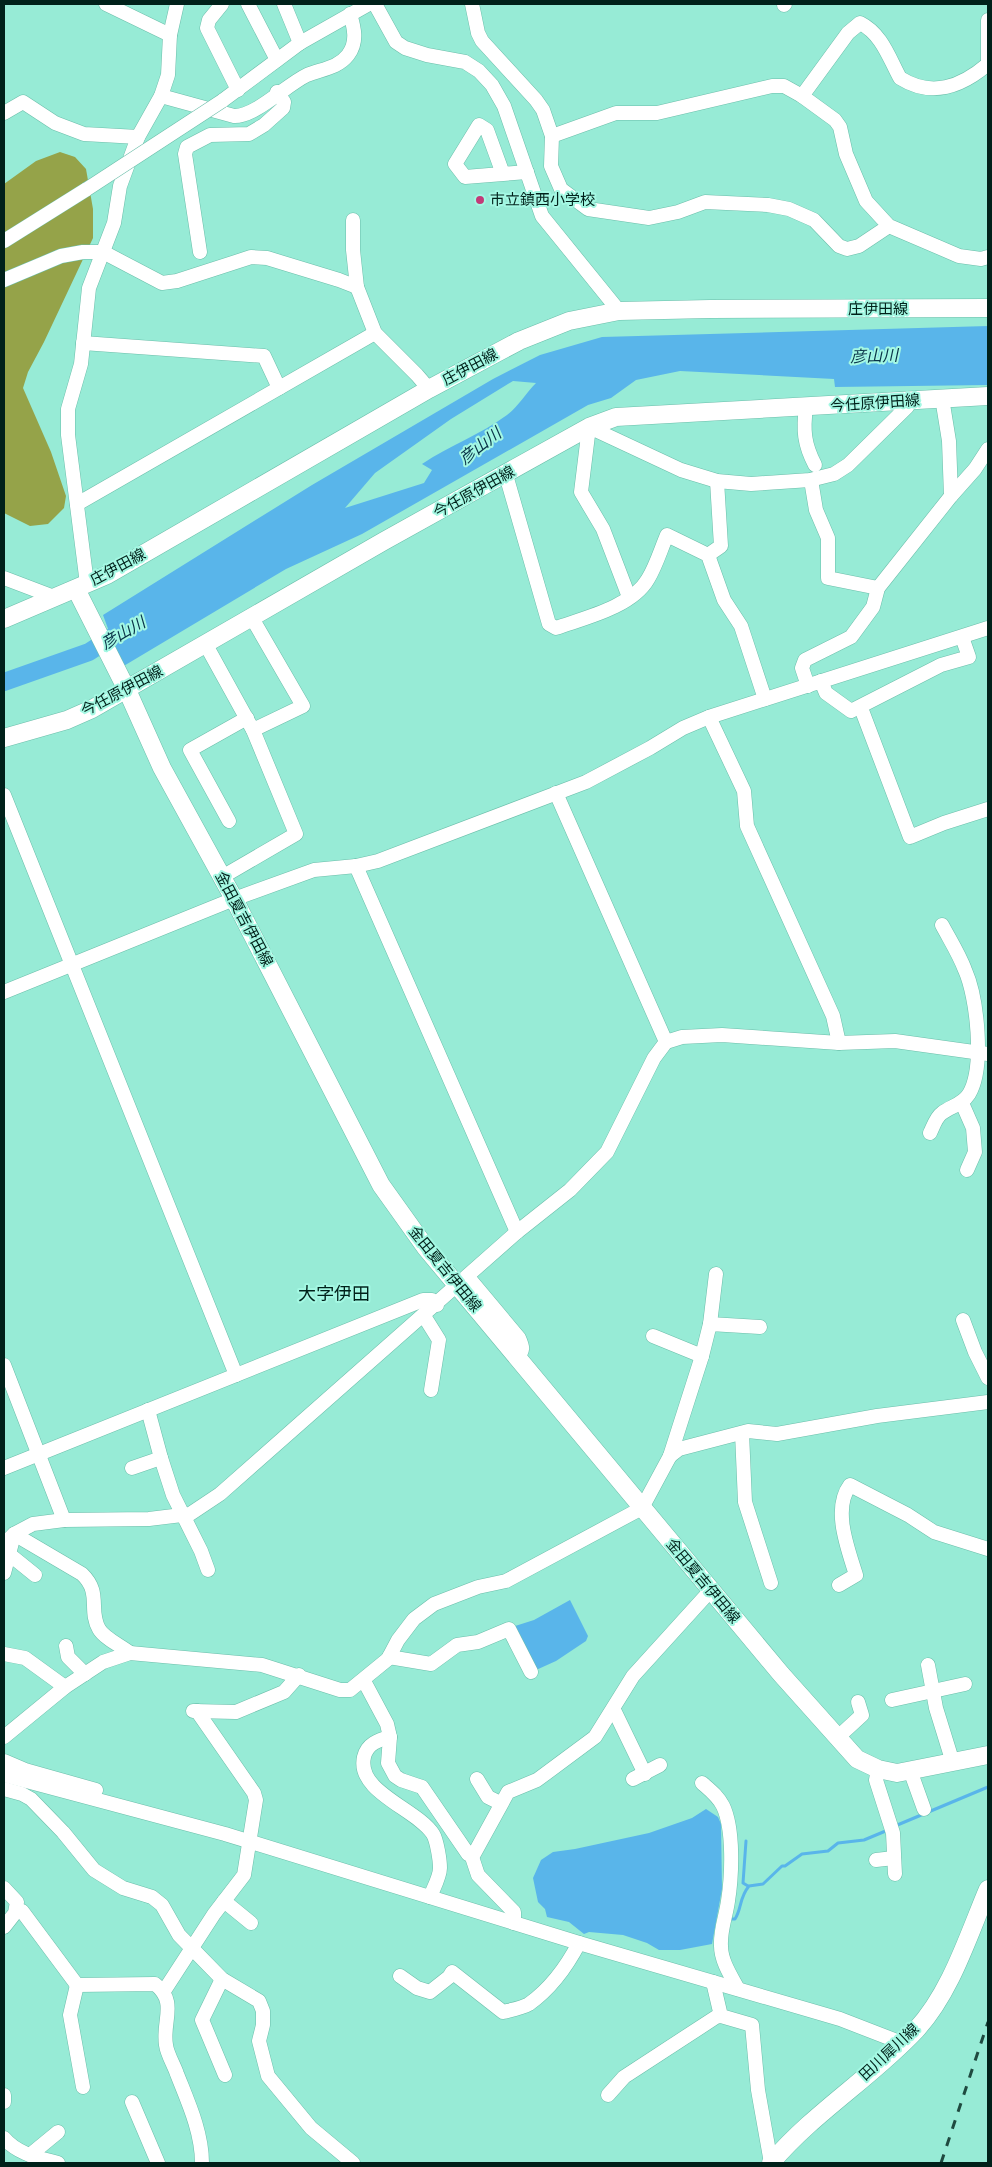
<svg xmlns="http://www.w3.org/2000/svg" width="992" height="2167" font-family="Bitter,'Noto Sans JP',serif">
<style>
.forest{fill:#95a349}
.water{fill:#59b5ea;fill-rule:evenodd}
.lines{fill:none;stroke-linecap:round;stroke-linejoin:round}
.stream{stroke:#59b5ea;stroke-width:3}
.river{stroke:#59b5ea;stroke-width:18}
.minor-casing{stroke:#6bbeaa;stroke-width:15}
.major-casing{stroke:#6bbeaa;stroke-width:19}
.minor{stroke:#fff;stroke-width:14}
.major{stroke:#fff;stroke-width:18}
.rail{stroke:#1f4a40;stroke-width:3;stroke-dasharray:9 9;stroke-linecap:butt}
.minor-bridge-casing{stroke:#6bbeaa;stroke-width:15;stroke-linecap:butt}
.minor-bridge{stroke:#fff;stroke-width:14}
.poi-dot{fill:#c23a78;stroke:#a4f8e3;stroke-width:2}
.labels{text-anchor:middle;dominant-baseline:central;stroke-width:4;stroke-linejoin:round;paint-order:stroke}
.poi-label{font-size:15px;fill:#00211a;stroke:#a4f8e3;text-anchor:start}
.street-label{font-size:15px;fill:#00211a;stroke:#a4f8e3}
.water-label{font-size:16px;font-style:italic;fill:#083247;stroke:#a4f8e3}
.quarter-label{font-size:18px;fill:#00211a;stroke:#a4f8e3}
</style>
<rect width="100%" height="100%" fill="#97ebd6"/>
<polygon class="forest" points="60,152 75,157 86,169 93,209 93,238 44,342 28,372 23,388 51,452 66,496 64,508 48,524 30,526 4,513 4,184 36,161"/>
<g class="water">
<path d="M 988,326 L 988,385 L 835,387 L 834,379 L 680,371 L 636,380 L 611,398 L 588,405 L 362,534 L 286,569 L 122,667 L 103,615 L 312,485 L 493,379 L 540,355 L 602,337 ZM 513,381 L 536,383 C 526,393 518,407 507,415 C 480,435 450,445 422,464 L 432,470 L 424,483 L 345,508 L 375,473 L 451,419 Z"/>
<polygon points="570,1600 588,1636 586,1641 556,1661 536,1670 512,1627 534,1620"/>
<polygon points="706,1809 718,1817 721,1824 722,1889 712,1944 680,1950 659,1950 647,1943 623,1935 589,1932 584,1934 569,1922 547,1917 545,1909 538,1902 533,1878 541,1860 553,1852 575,1849 649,1833 692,1818"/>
</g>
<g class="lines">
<g class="stream">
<polyline points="895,1826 988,1787"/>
<polyline points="746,1841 743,1883 748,1886"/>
<path d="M 729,1919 L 735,1919 C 742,1908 739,1898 749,1886 L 763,1884 L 782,1866 L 785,1866 L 802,1854 L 828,1851 L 838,1843 L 864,1840 L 888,1830"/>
</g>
<polyline class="river" points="4,682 89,652 115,635"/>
<g class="minor-casing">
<g id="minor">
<polyline points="106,4 170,35"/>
<polyline points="222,4 209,20 207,28 238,90"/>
<polyline points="248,4 277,60"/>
<polyline points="284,4 300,43"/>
<polyline points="375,4 396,42 405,48 427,55 465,62 479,71 492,85 504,106 542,216 619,311"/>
<polyline points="472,4 478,33 482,41 536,100 543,110 552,136"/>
<polyline points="784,5 785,4"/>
<polyline points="988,20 988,61"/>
<path d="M 161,96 L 234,116 C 255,117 286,85 307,75 C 322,69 338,68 348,55 C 358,42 354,27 350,14"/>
<path d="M 802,96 L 848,33 L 860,23 C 882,34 889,58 900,78 C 932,98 961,87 988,64"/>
<polyline points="222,101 300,43 369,4"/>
<polyline points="4,113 23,102 55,123 84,134 138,137"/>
<polyline points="503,174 487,130 479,125 455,164 465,177 527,172"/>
<polyline points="353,220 353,250 357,287 375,333 417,375 429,389"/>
<polyline points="889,226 859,246 847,249 839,246 814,220 789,209 768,205 705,202 678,212 649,218 588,209 561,189 551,166 552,136 616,113 657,113 772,86 784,86 802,96 835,120 840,127 846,154 866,201 889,226 959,256 981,259 988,257"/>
<polyline points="4,241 87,189"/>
<polyline points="200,252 185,154 187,147 210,135 249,134 264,125 283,108 284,102 277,92"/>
<polyline points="4,280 61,256 83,252 103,252 162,283 177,281 251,257 267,258 339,280 357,287"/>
<polyline points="83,343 264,356 279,388"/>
<polyline points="942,398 949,441 951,496"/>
<path d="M 806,407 C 803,430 804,444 815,465"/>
<path d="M 506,475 L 549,624 L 556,628 C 584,618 632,607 648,579 C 656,566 661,549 667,535 L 708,555 L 724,600 L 741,626 L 765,699"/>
<polyline points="811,480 816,510 828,538 828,578 878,588"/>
<polyline points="77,504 375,333"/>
<polyline points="708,555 721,546 717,481"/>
<polyline points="4,578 54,597"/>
<polyline points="87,584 68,435 68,409 81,364 89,288 114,223 120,186 138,137 161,96 168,75 170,35 177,4"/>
<polyline points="629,597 603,529 581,492 589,427 681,470 717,481 751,484 810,480 834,474 848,465 907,407 911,400"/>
<polyline points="252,618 303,706 253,730"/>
<polyline points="206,645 253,730 296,834 222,877"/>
<polyline points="821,681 826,693 851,711 941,665 969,657 962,637"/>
<polyline points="808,686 802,668 805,660 851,637 873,607 878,588 951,496 975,469 988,449"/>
<polyline points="861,708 910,837 944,823 988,809"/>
<polyline points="709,717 744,791 747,826 833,1016 839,1043"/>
<polyline points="556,793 666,1042"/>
<polyline points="4,795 236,1375"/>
<polyline points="229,821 190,750 247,718"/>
<polyline points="356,866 517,1232"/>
<polyline points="4,992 234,899 314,870 356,866 378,861 586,782 650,748 683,728 709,717 988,628"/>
<polyline points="962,1103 973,1128 975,1152 967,1170"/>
<path d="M 930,1133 C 933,1127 936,1117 942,1113 C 951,1106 962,1105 969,1094 C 985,1067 977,997 965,970 C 959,954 950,940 942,925"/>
<path d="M 468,1277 L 519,1338 C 523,1347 524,1350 517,1358"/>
<polyline points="424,1316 439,1340 431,1390"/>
<polyline points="963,1320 975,1352 988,1378"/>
<polyline points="710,1324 716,1274"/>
<polyline points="653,1336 702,1356"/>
<polyline points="4,1365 64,1520"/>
<polyline points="742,1433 745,1502 771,1583"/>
<polyline points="670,1456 702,1356 710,1324 760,1327"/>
<polyline points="161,1458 173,1495 201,1551 208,1570"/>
<polyline points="4,1468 423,1300 432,1300 437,1305"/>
<polyline points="132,1468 161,1458 148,1410"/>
<path d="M 14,1534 L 82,1574 C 102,1593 88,1610 99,1629 C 104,1638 121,1646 130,1653"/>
<polyline points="4,1544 14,1534 33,1524 64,1520 149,1519 190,1514 220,1494 517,1232 570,1190 607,1152 654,1058 666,1042 682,1037 722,1035 839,1043 895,1041 988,1054"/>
<polyline points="9,1554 35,1575"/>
<polyline points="4,1573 14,1535"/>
<path d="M 839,1585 L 856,1575 C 848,1549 832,1509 850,1485 L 908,1515 L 934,1532 L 988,1549"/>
<polyline points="66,1646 68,1657 85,1674"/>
<polyline points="4,1654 25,1658 65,1687"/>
<polyline points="389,1657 431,1664 457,1645 478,1642 509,1629 531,1672"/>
<polyline points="928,1665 936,1708 953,1763"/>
<polyline points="364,1681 387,1724 390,1737 388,1763 395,1776 401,1780 422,1787 468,1854 474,1854 508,1792 537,1780 595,1737 633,1676 711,1590"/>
<polyline points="892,1700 965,1684"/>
<polyline points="614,1710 645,1774"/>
<polyline points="193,1711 236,1712 284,1692 299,1675"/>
<polyline points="4,1737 65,1687 103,1662 130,1653 262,1665 340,1690 350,1690 388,1659 398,1640 414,1619 434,1604 478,1587 506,1581 642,1508 670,1456 679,1449 748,1431 777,1434 877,1416 988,1402"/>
<path d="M 390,1737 C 378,1740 367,1744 364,1757 C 356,1792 417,1809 433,1834 C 437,1841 440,1860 440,1868 C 440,1877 433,1889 430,1897"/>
<polyline points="837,1738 862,1715 858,1702"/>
<polyline points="4,1761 25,1770 96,1790"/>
<polyline points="878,1769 876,1780 893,1833 895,1874"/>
<polyline points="910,1770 924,1809"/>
<polyline points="4,1775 225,1834 579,1943 840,2019 902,2043"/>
<polyline points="477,1779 488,1797 500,1803"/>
<polyline points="633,1779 660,1765"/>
<path d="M 702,1783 C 710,1790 718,1796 723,1806 C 734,1829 732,1876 728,1901 C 726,1916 720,1930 721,1946 C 721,1961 731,1976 738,1989"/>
<polyline points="4,1789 22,1794 31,1799 63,1832 94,1870 123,1888 152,1897 162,1905 179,1935 222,1979 259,2001 263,2011 263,2025 259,2041 268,2076 311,2128 353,2163"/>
<polyline points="471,1854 478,1875 514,1912 514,1923"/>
<polyline points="876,1860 894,1858"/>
<polyline points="4,1888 17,1902 15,1913 4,1927"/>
<polyline points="224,1901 251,1923"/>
<path d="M 22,1911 L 77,1985 L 155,1984 C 178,2002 162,2021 166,2045 C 167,2054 174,2065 177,2074 C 188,2102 202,2132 202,2163"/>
<path d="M 400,1976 L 417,1988 L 430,1992 L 449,1977 L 452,1972 L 503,2012 C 511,2010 522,2008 529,2004 C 550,1989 567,1966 579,1943"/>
<polyline points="222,1979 202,2020 225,2075"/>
<polyline points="713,1982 721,2016 752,2025 758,2090 771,2163"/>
<polyline points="77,1985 70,2015 83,2087"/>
<polyline points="164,1991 214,1914 244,1875 256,1800 254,1793 197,1711"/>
<polyline points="4,2095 4,2102"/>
<polyline points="608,2095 624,2077 716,2017 721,2016"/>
<polyline points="132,2102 158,2163"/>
<path d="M 4,2138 C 17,2154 39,2158 58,2163"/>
<polyline points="30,2155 58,2132"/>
</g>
</g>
<g class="major-casing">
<g id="major">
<polyline points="76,589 127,690 162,768 234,899 381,1185 426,1248 781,1674 857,1759 878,1769 897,1773 988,1755"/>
<polyline points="4,619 107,575 429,389 519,341 569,321 619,311 710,309 988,308"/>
<polyline points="4,738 67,720 92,709 384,541 589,427 616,417 988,396"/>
<path d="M 771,2163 C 813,2113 871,2078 916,2030 C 951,1992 968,1936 988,1889"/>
</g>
</g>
<use href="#minor" class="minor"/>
<use href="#major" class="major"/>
<polyline class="rail" points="941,2163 988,2022"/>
<g class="minor-bridge-casing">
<polyline id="minor-bridge" points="87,189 222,101"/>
</g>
<use href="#minor-bridge" class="minor-bridge"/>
</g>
<circle class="poi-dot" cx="480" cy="200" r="5"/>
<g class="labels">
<g class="poi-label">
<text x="490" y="200">市立鎮西小学校</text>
</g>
<g class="street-label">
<text x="878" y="309">庄伊田線</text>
<text transform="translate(470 367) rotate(-28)">庄伊田線</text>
<text transform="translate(875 403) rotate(-4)">今任原伊田線</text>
<text transform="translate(474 492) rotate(-29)">今任原伊田線</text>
<text transform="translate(118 567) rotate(-28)">庄伊田線</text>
<text transform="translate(122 691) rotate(-28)">今任原伊田線</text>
<text transform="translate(244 919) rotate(62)">金田夏吉伊田線</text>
<text transform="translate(445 1269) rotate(51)">金田夏吉伊田線</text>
<text transform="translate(703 1581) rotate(50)">金田夏吉伊田線</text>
<text transform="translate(889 2052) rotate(-43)">田川犀川線</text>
</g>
<g class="water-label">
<text transform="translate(874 356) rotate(-2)">彦山川</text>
<text transform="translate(480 446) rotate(-38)">彦山川</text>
<text transform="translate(123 633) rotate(-30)">彦山川</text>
</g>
<g class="quarter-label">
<text x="334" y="1294">大字伊田</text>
</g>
</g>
<rect width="992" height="2167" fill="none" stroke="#00211a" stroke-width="10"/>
</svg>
